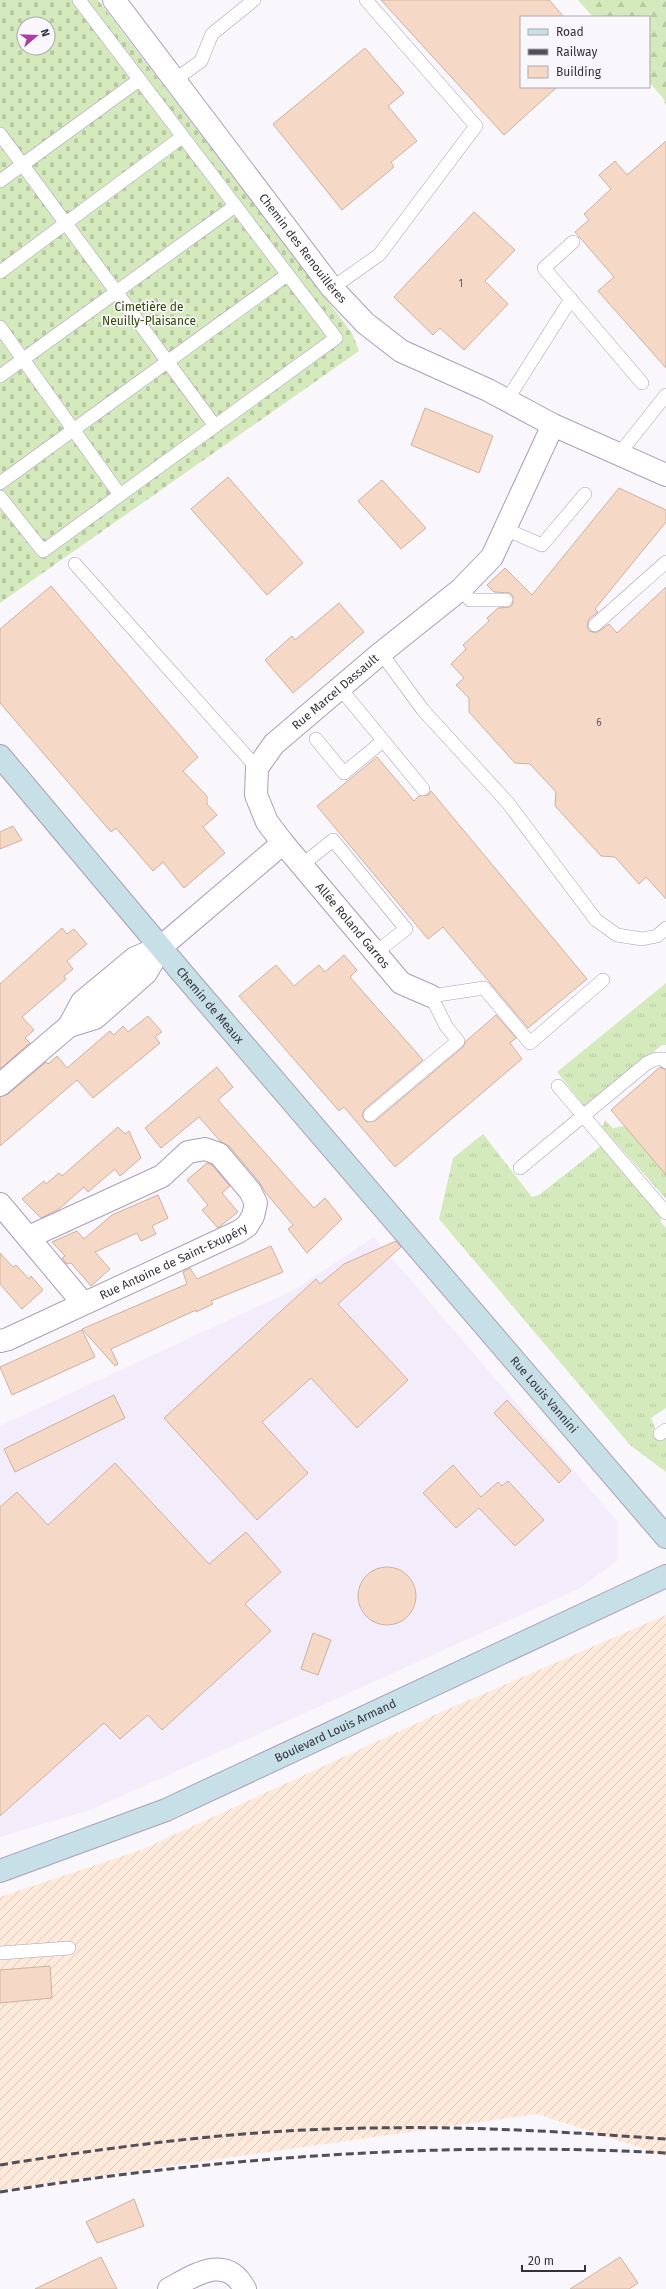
<svg xmlns="http://www.w3.org/2000/svg" width="666" height="2289" font-family="'Fira Sans',sans-serif">
<style>
.built{fill:#f3ecfb}
.industrial{fill:url(#industrial-furrows)}
.grass{fill:url(#grass-tufts)}
.forest{fill:url(#forest-firs)}
.cemetery{fill:url(#cemetery-stones);fill-rule:evenodd}
.building{fill:#f6d8c6;stroke:#cdb1a0}
.lines{fill:none;stroke-linecap:round;stroke-linejoin:round}
.lane-casing{stroke:#aa9eb9;stroke-width:14}
.street-casing{stroke:#aa9eb9;stroke-width:24}
.secondary-casing{stroke:#aa9eb9;stroke-width:24}
.lane{stroke:#fff;stroke-width:13}
.street{stroke:#fff;stroke-width:22}
.secondary{stroke:#c7e0e7;stroke-width:22}
.rail{stroke:#534f59;stroke-width:3;stroke-dasharray:8 4;stroke-linecap:butt}
.labels{text-anchor:middle;dominant-baseline:central;stroke-width:3.5;stroke-linejoin:round;paint-order:stroke}
.number-label{font-size:10px;fill:#655b5e}
.street-label{font-size:12px;fill:#35313c;stroke:#f9f6fc}
.park-label{font-size:12px;fill:#314901;stroke:#f9f6fc}
</style>
<defs>
<pattern id="industrial-furrows" width="10" height="10" patternUnits="userSpaceOnUse"><rect width="10" height="10" fill="#fee9db"/><path d="M-1 1l2-2M0 10L10 0M9 11l2-2" fill="none" stroke="#dac8bd"/></pattern>
<pattern id="grass-tufts" width="24" height="20" patternUnits="userSpaceOnUse"><rect width="24" height="20" fill="#d4eabc"/><path d="M3 7l-1-3M5 7V3M7 7l1-3M15 17l-1-3M17 17v-4M19 17l1-3" fill="none" stroke="#b7c9a2"/></pattern>
<pattern id="forest-firs" width="22" height="20" patternUnits="userSpaceOnUse"><rect width="22" height="20" fill="#d4eabc"/><path d="M5 1l3.5 6h-7zM16 11l3.5 6h-7z" fill="#b7c9a2"/></pattern>
<pattern id="cemetery-stones" width="16" height="16" patternUnits="userSpaceOnUse"><rect width="16" height="16" fill="#d4eabc"/><path d="M2 7V4a2 2 0 0 1 4 0v3zM10 15v-3a2 2 0 0 1 4 0v3z" fill="#b7c9a2"/></pattern>
</defs>
<rect width="100%" height="100%" fill="#f9f6fc"/>
<polygon class="built" points="374,1237 617,1521 617,1561 578,1589 95,1808 0,1837 0,1426 294,1290"/>
<polygon class="industrial" points="666,1615 666,2156 537,2114 0,2190 0,1897 141,1850 437,1714"/>
<g class="grass">
<polygon points="666,983 666,1045 662,1045 585,1107 557,1072"/>
<polygon points="605,1120 613,1128 640,1123 666,1154 666,1199 602,1127"/>
<polygon points="483,1134 532,1197 539,1195 601,1146 661,1216 661,1222 666,1228 666,1408 651,1418 656,1430 666,1437 666,1472 630,1445 439,1219 453,1158"/>
</g>
<polygon class="forest" points="578,0 666,0 666,105 663,98 649,82 649,17 593,17"/>
<path class="cemetery" d="M 0,0 L 98,0 L 352,333 L 359,351 L 0,603 ZM 24,24 L 48,24 L 48,48 L 24,48 Z"/>
<g class="building">
<polygon points="381,0 549,0 564,17 521,17 521,87 557,87 504,135"/>
<polygon points="365,48 404,93 388,106 417,141 391,162 394,167 342,210 273,124"/>
<polygon points="666,141 666,368 598,291 614,277 575,232 589,220 584,214 611,189 599,175 615,161 627,175"/>
<polygon points="474,212 515,250 485,281 508,304 464,350 440,328 433,335 394,297"/>
<polygon points="425,408 493,436 479,473 411,445"/>
<polygon points="228,477 303,563 267,595 191,509"/>
<polygon points="382,480 426,528 401,549 358,501"/>
<polygon points="619,488 666,510 666,522 595,609 598,612 589,619 587,626 589,631 596,633 609,624 617,633 666,587 666,899 646,877 639,884 615,857 601,856 555,806 556,792 530,764 515,763 469,712 469,698 456,685 464,678 451,664 466,649 463,645 489,621 487,618 498,608 510,607 513,604 513,596 510,593 494,592 487,585 505,568 532,595"/>
<polygon points="51,586 198,757 183,771 207,796 207,804 217,815 203,827 225,853 184,888 163,862 153,871 116,828 111,832 0,703 0,629"/>
<polygon points="339,603 364,632 293,693 265,660 292,636 295,640"/>
<polygon points="377,757 414,801 419,796 428,795 431,791 587,979 528,1028 443,927 428,939 317,806"/>
<polygon points="13,826 22,840 0,849 0,832"/>
<polygon points="62,928 67,934 74,929 87,944 67,961 73,969 64,976 66,979 22,1017 34,1030 25,1038 30,1043 0,1069 0,984"/>
<polygon points="344,955 357,970 350,977 423,1060 365,1109 362,1116 367,1122 375,1121 463,1047 466,1041 496,1015 516,1038 510,1043 522,1059 395,1167 344,1107 339,1111 239,996 276,965 294,986 319,965 325,972"/>
<polygon points="148,1016 162,1032 155,1037 160,1043 93,1098 77,1080 0,1146 0,1097 8,1094 46,1062 48,1064 57,1056 67,1068 110,1031 114,1035 123,1026 128,1032"/>
<polygon points="217,1067 233,1087 218,1100 314,1208 325,1198 342,1219 307,1253 288,1229 293,1225 265,1192 260,1183 229,1146 221,1142 199,1117 161,1148 145,1128"/>
<polygon points="660,1067 666,1070 666,1175 611,1110"/>
<polygon points="118,1127 125,1134 129,1131 141,1158 120,1176 115,1169 88,1192 84,1187 59,1209 41,1218 22,1199 44,1181 46,1184 59,1173 62,1176"/>
<polygon points="207,1163 212,1165 230,1186 222,1193 238,1212 218,1228 202,1210 208,1205 187,1180"/>
<polygon points="158,1195 168,1218 152,1226 156,1234 141,1241 137,1233 95,1252 110,1269 91,1286 71,1263 67,1264 62,1258 65,1256 52,1242 77,1231 84,1239 112,1215"/>
<polygon points="396,1241 401,1247 338,1304 408,1380 357,1428 311,1378 262,1422 308,1473 257,1520 164,1418 316,1279 320,1284 344,1264"/>
<polygon points="271,1246 283,1272 211,1301 213,1304 196,1312 196,1310 111,1349 118,1364 115,1366 82,1329 187,1284 183,1272 190,1268 197,1279"/>
<polygon points="0,1253 13,1267 16,1265 29,1279 31,1276 43,1290 22,1309 0,1284"/>
<polygon points="82,1330 95,1357 12,1395 0,1367"/>
<polygon points="114,1395 125,1418 15,1472 4,1449"/>
<polygon points="507,1400 571,1471 559,1483 494,1413"/>
<polygon points="115,1463 209,1564 246,1532 281,1572 245,1604 271,1631 162,1730 148,1715 120,1739 104,1723 0,1816 0,1507 17,1492 48,1525"/>
<polygon points="453,1465 481,1497 498,1482 502,1486 508,1481 544,1520 515,1546 479,1508 456,1528 423,1493"/>
<circle cx="387" cy="1596" r="29"/>
<polygon points="313,1633 331,1640 318,1675 301,1669"/>
<polygon points="50,1966 52,1998 0,2003 0,1970"/>
<polygon points="134,2199 144,2226 97,2243 86,2222"/>
<polygon points="101,2257 117,2289 35,2289"/>
<polygon points="620,2257 638,2283 629,2289 570,2289"/>
</g>
<g class="lines">
<g class="lane-casing">
<g id="lane">
<polyline points="175,80 201,61 212,34 254,0"/>
<polyline points="0,134 215,426"/>
<polyline points="0,181 139,80"/>
<polyline points="573,242 544,268 642,383"/>
<polyline points="0,272 182,137"/>
<polyline points="332,288 379,255 476,126 366,0"/>
<polyline points="0,327 120,495"/>
<polyline points="0,376 235,206"/>
<polyline points="507,400 571,299"/>
<polyline points="619,454 666,395"/>
<polyline points="0,483 287,275"/>
<polyline points="0,497 43,551 336,338 79,0"/>
<polyline points="505,529 542,545 585,494"/>
<polyline points="75,564 257,768"/>
<polyline points="461,589 470,600 506,600"/>
<polyline points="595,625 666,562"/>
<polyline points="381,653 423,710 508,803 596,920 617,935 642,939 657,936 666,928"/>
<polyline points="340,688 423,789"/>
<polyline points="316,739 344,773 383,741"/>
<polyline points="302,865 333,840 406,929 375,953"/>
<polyline points="558,1086 666,1213"/>
<polyline points="370,1115 458,1041 446,1026 431,996 484,988 530,1043 603,980"/>
<polyline points="520,1168 647,1063 656,1059 664,1059 666,1062"/>
<polyline points="660,1434 666,1430"/>
<polyline points="0,1953 69,1948"/>
</g>
</g>
<g class="street-casing">
<g id="street">
<path id="s1" d="M 114,0 L 332,288 L 365,323 L 401,351 L 488,390 L 553,425 L 666,475"/>
<path id="s2" d="M 283,843 L 401,983 L 431,996"/>
<polyline points="69,1026 95,1018 146,973 161,947"/>
<path id="s3" d="M 0,1085 L 69,1026 L 82,1002 L 135,958 L 161,947 L 283,843 L 267,822 L 256,795 L 257,768 L 274,744 L 381,653 L 461,589 L 492,557 L 553,425"/>
<polyline points="0,1204 83,1303"/>
<path id="s4" d="M 0,1341 L 8,1339 L 238,1232 L 247,1226 L 253,1216 L 256,1203 L 250,1191 L 219,1154 L 205,1149 L 188,1152 L 162,1176 L 29,1237"/>
<path d="M 169,2289 C 195,2275 226,2253 245,2289"/>
</g>
</g>
<g class="secondary-casing">
<g id="secondary">
<path id="s5" d="M 0,756 L 183,974 L 666,1537"/>
<path id="s6" d="M 0,1871 L 166,1810 L 666,1576"/>
</g>
</g>
<use href="#lane" class="lane"/>
<use href="#street" class="street"/>
<use href="#secondary" class="secondary"/>
<g class="rail">
<path d="M 0,2165 C 123,2145 249,2129 374,2128 C 471,2126 569,2132 666,2139"/>
<path d="M 0,2192 C 220,2157 443,2141 666,2153"/>
</g>
</g>
<g class="labels">
<g class="number-label">
<text x="461" y="284">1</text>
<text x="599" y="723">6</text>
</g>
<g class="street-label">
<text stroke="none"><textPath href="#s1" startOffset="312">Chemin des Renouillères</textPath></text>
<text stroke="none"><textPath href="#s3" startOffset="568">Rue Marcel Dassault</textPath></text>
<text stroke="none"><textPath href="#s2" startOffset="108">Allée Roland Garros</textPath></text>
<text stroke="none"><textPath href="#s5" startOffset="326">Chemin de Meaux</textPath></text>
<text stroke="none"><textPath href="#s4" startOffset="191">Rue Antoine de Saint-Exupéry</textPath></text>
<text stroke="none"><textPath href="#s5" startOffset="839">Rue Louis Vannini</textPath></text>
<text stroke="none"><textPath href="#s6" startOffset="364">Boulevard Louis Armand</textPath></text>
</g>
<g class="park-label">
<text x="149" y="307">Cimetière de<tspan x="149" dy="14">Neuilly-Plaisance</tspan></text>
</g>
</g>
<rect x="520" y="16" width="130" height="72" fill="#f9f6fc" stroke="#aba7af"/>
<rect x="528" y="29" width="20" height="6" fill="#c7e0e7" stroke="#aba7af"/>
<text x="556" y="36" font-size="12" fill="#35313c">Road</text>
<rect x="528" y="49" width="20" height="6" fill="#534f59" stroke="#aba7af"/>
<text x="556" y="56" font-size="12" fill="#35313c">Railway</text>
<rect x="528" y="66" width="20" height="12" fill="#f6d8c6" stroke="#aba7af"/>
<text x="556" y="76" font-size="12" fill="#35313c">Building</text>
<g transform="translate(36 36) rotate(71)"><circle r="19" fill="#f9f6fc" stroke="#aba7af"/>
<path d="M0-3L7 15L0 10L-7 15Z" fill="#aa40a2"/>
<text y="-6" font-size="11" font-weight="bold" text-anchor="middle" fill="#35313c">N</text>
</g>
<path d="M522 2265v6h63v-6" fill="none" stroke="#35313c" stroke-width="2"/>
<text x="528" y="2265" font-size="12" fill="#35313c" stroke="#f9f6fc" stroke-width="3" paint-order="stroke">20 m</text>
</svg>
